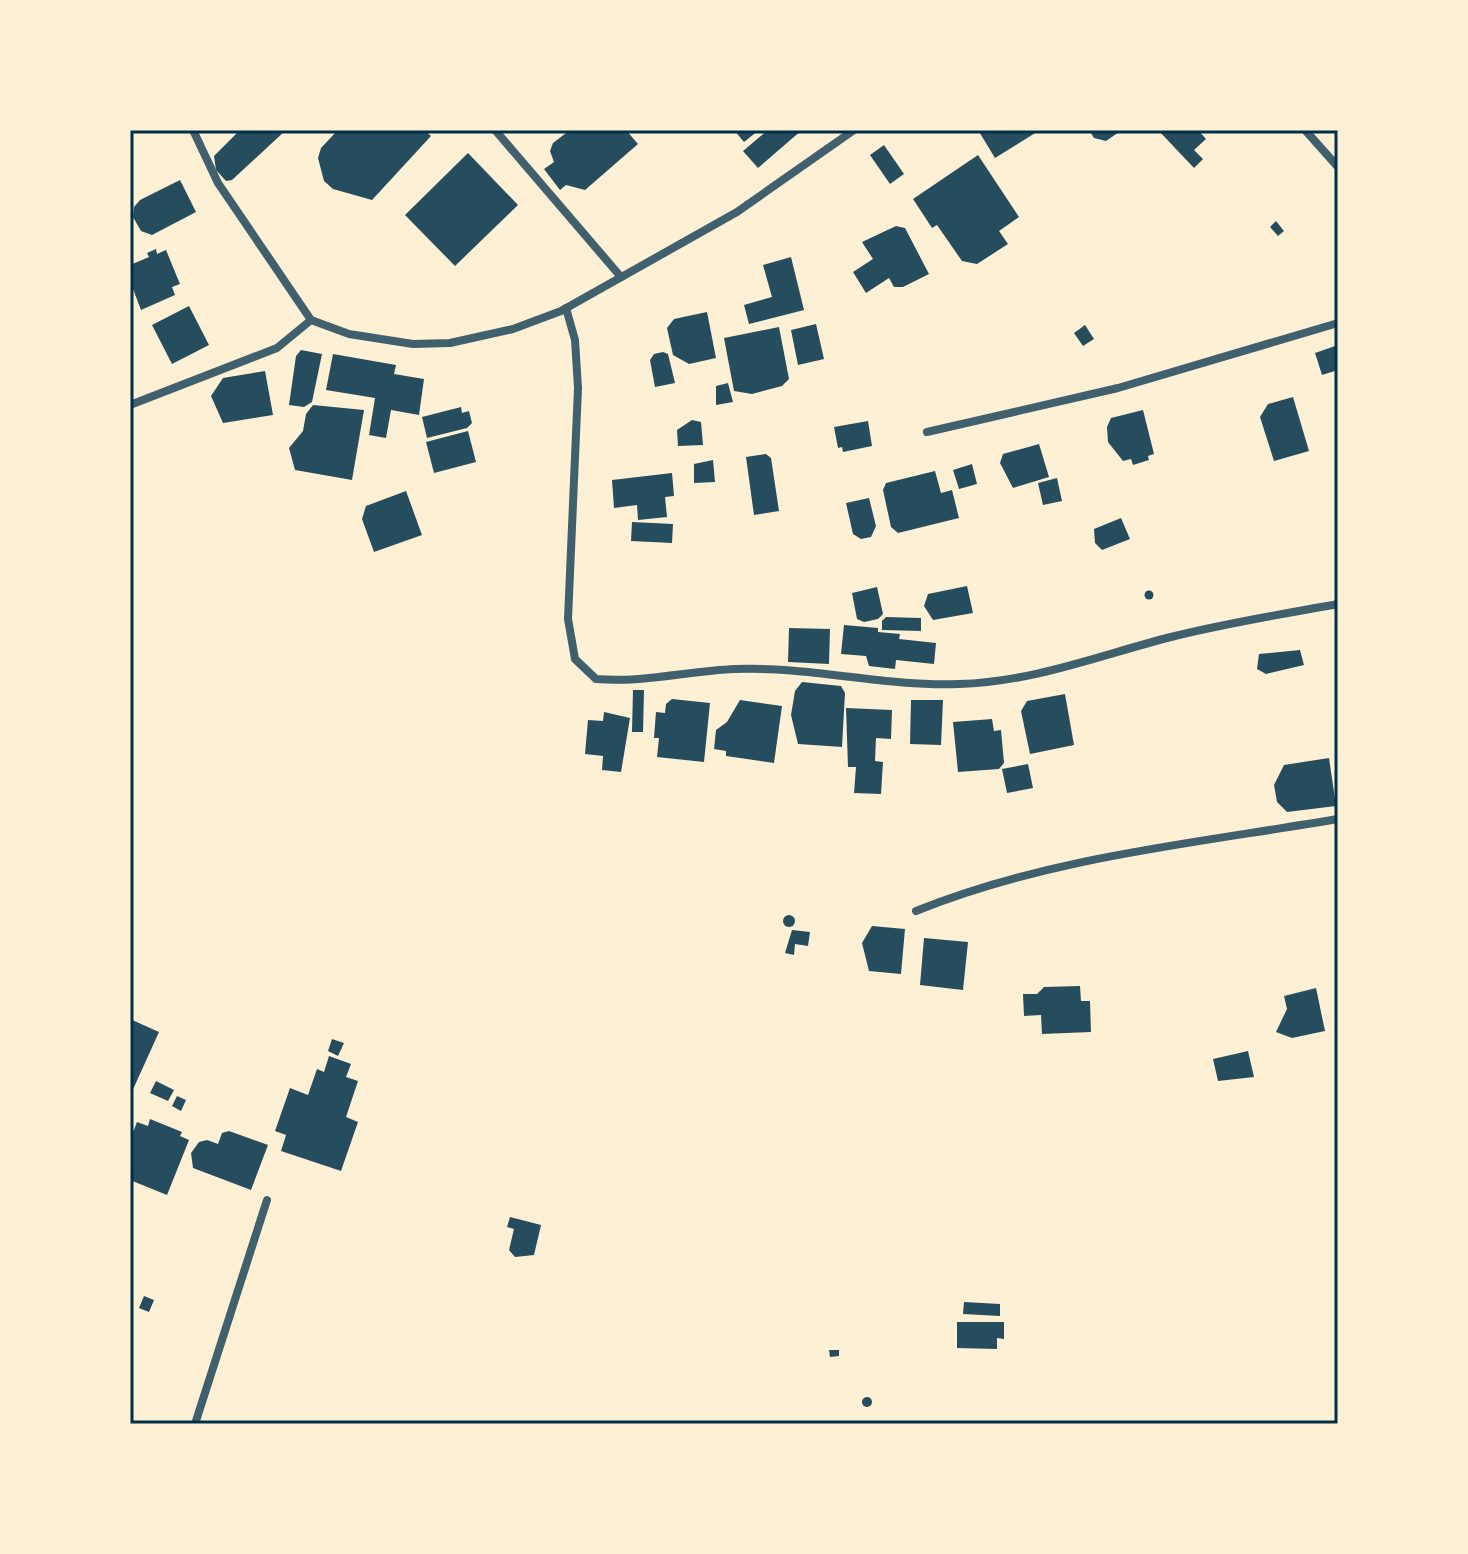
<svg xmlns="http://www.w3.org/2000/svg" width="1468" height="1554" font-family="Arial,sans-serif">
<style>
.building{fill:#264d5e}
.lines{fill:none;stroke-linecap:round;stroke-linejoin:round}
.minor{stroke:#3f606c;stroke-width:8}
.neatline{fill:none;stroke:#003049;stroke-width:3}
</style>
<rect width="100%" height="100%" fill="#fdf0d5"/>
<g class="building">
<polygon points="240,130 286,130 232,180 226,181 216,170 214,156"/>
<polygon points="338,130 424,130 431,136 372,200 333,189 324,181 318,158 321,148"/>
<polygon points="570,130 626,130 638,144 585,190 566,185 560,190 544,169 554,162 550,151 553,143"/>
<polygon points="734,130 759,130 744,142"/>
<polygon points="768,130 802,130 758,168 743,151"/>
<polygon points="978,130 1040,130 995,158"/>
<polygon points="1089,130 1122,130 1106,141 1094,138"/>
<polygon points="1158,130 1198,130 1206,139 1194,150 1203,159 1194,168"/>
<polygon points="884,145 904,174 890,184 870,155"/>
<polygon points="468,153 518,205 455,266 405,215"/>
<polygon points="978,155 1019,217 999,231 1008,244 977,264 962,261 937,225 932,228 913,199"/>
<polygon points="180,180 196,212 152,235 141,231 133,217 134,207 140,200"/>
<polygon points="1276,221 1284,231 1278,236 1270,227"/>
<polygon points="896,226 905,228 929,274 903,287 894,287 889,278 866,293 853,272 873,259 862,242"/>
<polygon points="156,249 157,254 166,250 180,284 172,287 175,295 141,310 130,281 130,265 149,257 147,253"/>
<polygon points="791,257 804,310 749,324 744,305 772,297 763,265"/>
<polygon points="189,306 209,345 172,364 152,325"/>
<polygon points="707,312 716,358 689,364 673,355 667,328 674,319"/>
<polygon points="816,324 824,359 798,365 791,330"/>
<polygon points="1085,325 1094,339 1083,346 1074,333"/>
<polygon points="779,327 789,379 782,386 752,394 734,391 724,338"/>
<polygon points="1338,345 1338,370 1322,375 1315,353"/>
<polygon points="301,350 322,354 312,402 304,407 289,405 296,356"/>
<polygon points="663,352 668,354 675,383 655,387 650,360 654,354"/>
<polygon points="333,354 396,365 394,374 424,379 419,415 391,410 386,438 369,435 375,398 326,390"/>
<polygon points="265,371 273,415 223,423 211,396 223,378"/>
<polygon points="728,383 733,402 716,405 716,386"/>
<polygon points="1293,397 1309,451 1274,461 1260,417 1268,404"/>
<polygon points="313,405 364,410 352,480 295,470 289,448 303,431 306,414"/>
<polygon points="461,407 462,413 469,411 472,423 467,428 427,438 422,417"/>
<polygon points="1143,410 1154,454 1148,456 1149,460 1133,465 1131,459 1123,461 1108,442 1107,427 1111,418"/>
<polygon points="692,420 701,422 703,445 678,446 677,430"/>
<polygon points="868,421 872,446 843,452 842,447 838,448 834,427"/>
<polygon points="468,431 476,462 434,473 426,442"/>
<polygon points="1039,444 1049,477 1013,488 1000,463 1003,454"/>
<polygon points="766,454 771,458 779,511 754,515 746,457"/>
<polygon points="713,460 715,482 694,483 694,464"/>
<polygon points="972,464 977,484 959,489 953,470"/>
<polygon points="935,471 941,493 952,490 959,518 898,533 891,527 883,490 886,483"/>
<polygon points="672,473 674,496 665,497 667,517 638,520 637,505 614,508 612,480"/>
<polygon points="1057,478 1062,501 1043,505 1038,483"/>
<polygon points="406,491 422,535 374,552 362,519 366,506"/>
<polygon points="869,498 876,526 871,537 861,539 853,534 846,503"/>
<polygon points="1121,518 1130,539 1102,550 1095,543 1094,529"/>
<polygon points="632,522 673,524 672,543 631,541"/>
<polygon points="967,586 973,613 933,620 924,606 928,594"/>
<polygon points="877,587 883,614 878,619 864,622 857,619 852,593"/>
<circle cx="1149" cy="595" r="4.5"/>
<polygon points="886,617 921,618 921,631 882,630 882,621"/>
<polygon points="844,625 878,628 878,632 900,634 899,639 936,643 934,664 896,660 895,669 869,666 866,656 841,654"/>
<polygon points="789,628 830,629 829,664 788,662"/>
<polygon points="1300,650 1304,665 1266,674 1257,669 1259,654"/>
<polygon points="802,682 841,686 845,693 842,747 798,744 791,715 795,691"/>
<polygon points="633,690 644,690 643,732 632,732"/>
<polygon points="1065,694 1074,745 1030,754 1021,711 1027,701"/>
<polygon points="672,699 710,703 704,762 657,757 659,738 654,738 656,712 665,713 666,704"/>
<polygon points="740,700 782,706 774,763 726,756 726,751 714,749 716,730 727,722"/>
<polygon points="911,700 943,700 941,745 910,744"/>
<polygon points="846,708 892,710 891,739 876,738 875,761 883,762 881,794 854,793 856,767 848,767"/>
<polygon points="604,712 630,718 621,772 602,770 603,756 585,754 588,720 603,721"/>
<polygon points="992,719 994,731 1001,730 1004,763 999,769 958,772 953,722"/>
<polygon points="1329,758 1336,806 1287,812 1277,802 1274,785 1284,765"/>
<polygon points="1028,764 1033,788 1007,793 1002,769"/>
<circle cx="789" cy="921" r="6"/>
<polygon points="872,926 905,929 901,974 869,971 862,943"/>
<polygon points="792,930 810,932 808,946 795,944 794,955 785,953"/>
<polygon points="924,938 968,942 963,990 920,985"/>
<polygon points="1080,986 1081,1001 1090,1001 1091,1032 1042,1034 1041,1015 1024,1016 1023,994 1037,994 1044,987"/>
<polygon points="1316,988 1325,1031 1292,1038 1276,1032 1287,1009 1284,996"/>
<polygon points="130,1019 159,1032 130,1096"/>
<polygon points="332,1039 344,1043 338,1056 328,1051"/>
<polygon points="1248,1051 1254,1077 1218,1081 1213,1059"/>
<polygon points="329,1056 351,1064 346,1077 358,1081 346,1117 358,1122 341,1171 281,1151 286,1135 275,1131 290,1088 308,1095 317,1069 324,1072"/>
<polygon points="156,1081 174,1090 168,1101 150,1093"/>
<polygon points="177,1096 186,1100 181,1111 172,1106"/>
<polygon points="150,1119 182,1132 180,1136 189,1140 167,1195 130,1180 130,1140 137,1122 148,1126"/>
<polygon points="229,1131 268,1145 251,1190 193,1168 191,1153 199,1142 207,1140 218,1144 222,1133"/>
<polygon points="510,1217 541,1225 534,1255 515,1257 509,1250 514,1229 507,1227"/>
<polygon points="144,1296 154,1300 149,1312 139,1308"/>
<polygon points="964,1302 1000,1304 1000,1316 963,1314"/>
<polygon points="957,1322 1004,1322 1004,1339 997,1338 997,1349 957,1348"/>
<polygon points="829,1350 839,1350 839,1356 830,1357"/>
<circle cx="867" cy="1402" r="5"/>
</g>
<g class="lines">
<g class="minor">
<polyline points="193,130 218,183 311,320 349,334 413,344 450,343 513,329 561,311 737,212 854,130"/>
<polyline points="495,130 621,277"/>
<polyline points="1305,130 1338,167"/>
<path d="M 566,308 L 575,340 L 578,388 L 568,619 L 575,659 L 596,679 C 643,683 688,671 735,669 C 810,666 884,687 959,684 C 1033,682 1100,655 1171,637 C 1226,623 1283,614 1338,604"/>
<polyline points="130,405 277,348 311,320"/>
<polyline points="927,432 1118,388 1338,323"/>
<path d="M 916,911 C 1049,857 1197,843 1338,819"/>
<polyline points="195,1424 267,1200"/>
</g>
</g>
<rect width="1468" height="1554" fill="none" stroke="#fdf0d5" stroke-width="264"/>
<rect x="132" y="132" width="1204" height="1290" class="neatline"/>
</svg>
